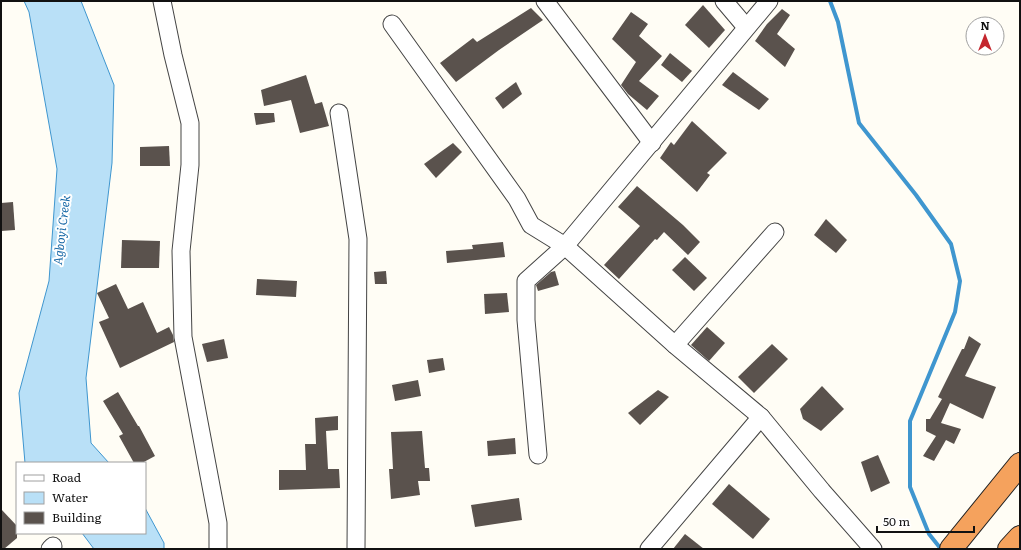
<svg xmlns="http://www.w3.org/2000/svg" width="1021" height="550" font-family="Literata,serif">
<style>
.water{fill:#b9e0f7;stroke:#3f96cf}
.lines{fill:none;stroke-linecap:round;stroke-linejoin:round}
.stream{stroke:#3f96cf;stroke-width:4}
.building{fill:#5a524d}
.minor-casing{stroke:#444;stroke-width:19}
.highway-casing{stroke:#222;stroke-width:24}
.minor{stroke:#fff;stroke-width:17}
.highway{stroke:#f5a25d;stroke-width:22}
.labels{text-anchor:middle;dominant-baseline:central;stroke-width:4;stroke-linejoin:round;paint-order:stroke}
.water-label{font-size:12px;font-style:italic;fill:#1768a6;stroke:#fff}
</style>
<rect width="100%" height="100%" fill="#fffdf5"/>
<g class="water">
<polygon points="24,1 81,1 114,85 112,163 86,378 91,443 109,463 25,463 19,393 49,281 57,169 29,12"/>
<polygon points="145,508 164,543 164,549 94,549 82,533 145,533"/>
</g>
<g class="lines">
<polyline class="stream" points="830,1 838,22 859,123 916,195 951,244 960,281 955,312 910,421 910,487 929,534 941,549"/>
</g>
<g class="building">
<polygon points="703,5 725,30 709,48 685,25"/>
<polygon points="531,8 543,20 499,50 456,82 440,63 473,38 477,42"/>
<polygon points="782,9 790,15 777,34 795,49 785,67 755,41 767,24"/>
<polygon points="631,12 648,24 639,36 662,56 639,81 659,96 647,110 628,94 621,85 636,62 612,39"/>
<polygon points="670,53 692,71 682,82 661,65"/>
<polygon points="733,72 769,99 759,110 722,85"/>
<polygon points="306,75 315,104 322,102 329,126 300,133 291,100 264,106 261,90"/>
<polygon points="516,82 522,94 503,109 495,98"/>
<polygon points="254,113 274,113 275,122 256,125"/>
<polygon points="692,121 727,153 707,173 710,175 697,192 660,158 671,142 674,145"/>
<polygon points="453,143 462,152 436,178 424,164"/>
<polygon points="169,146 170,166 140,166 140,147"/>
<polygon points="637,186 683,225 700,242 688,255 664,232 657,240 655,239 619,279 604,265 640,226 618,207"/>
<polygon points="13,202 15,230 1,231 1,203"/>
<polygon points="826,219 847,240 836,253 814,235"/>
<polygon points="122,240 160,241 159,268 121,268"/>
<polygon points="503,242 505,257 447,263 446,251 473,249 472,245"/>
<polygon points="685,257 707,278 694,291 672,270"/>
<polygon points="386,271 387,284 375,284 374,272"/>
<polygon points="555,271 559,285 538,291 536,285 551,272"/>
<polygon points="257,279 297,281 296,297 256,295"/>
<polygon points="116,284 128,309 143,302 157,333 169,327 173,335 174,342 120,368 99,322 109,318 97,293"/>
<polygon points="507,293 509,312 485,314 484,294"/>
<polygon points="707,327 725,343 709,361 691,345"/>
<polygon points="969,336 981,344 965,376 996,387 983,419 950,403 941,423 961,429 954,444 946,440 934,461 923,456 936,436 926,431 926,419 930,419 942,399 938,397 962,349 964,349"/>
<polygon points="224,339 228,358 207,362 202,344"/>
<polygon points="772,344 788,359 754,393 738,377"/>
<polygon points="443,358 445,370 429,373 427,360"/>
<polygon points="418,380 421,396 395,401 392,385"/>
<polygon points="822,386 844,409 821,431 803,419 800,409"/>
<polygon points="658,390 669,397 640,425 628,413"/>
<polygon points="118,392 138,426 139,426 155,456 142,463 134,463 119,436 123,434 103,401"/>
<polygon points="338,416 338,430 326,431 328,469 339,469 340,488 279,490 279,470 306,470 305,444 316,444 315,418"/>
<polygon points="422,431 425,468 429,468 430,481 418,481 420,495 391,499 389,469 393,469 391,432"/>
<polygon points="515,438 516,454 488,456 487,441"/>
<polygon points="878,455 890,483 871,492 861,462"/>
<polygon points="729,484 770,519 753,539 712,504"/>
<polygon points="519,498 522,520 475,527 471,505"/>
<polygon points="1,509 17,526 17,538 4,549 1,549"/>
<polygon points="685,534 704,549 673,549"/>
</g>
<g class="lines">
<g class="minor-casing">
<g id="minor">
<polyline points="162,1 173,55 190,123 190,165 181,251 183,337 218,523 218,549"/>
<polyline points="545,1 652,143"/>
<polyline points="724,1 746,27"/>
<polyline points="392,24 517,199 531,225 565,246 675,345 761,417 822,491 873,549"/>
<polyline points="339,113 358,239 356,549"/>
<polyline points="675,345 775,232"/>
<polyline points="538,455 526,320 526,281 565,246 769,1"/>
<polyline points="50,549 53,546"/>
<polyline points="649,549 761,417"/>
</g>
</g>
<g class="highway-casing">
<g id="highway">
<polyline points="951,549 1020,464"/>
<polyline points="1009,549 1020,537"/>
</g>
</g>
<use href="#minor" class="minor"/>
<use href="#highway" class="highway"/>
</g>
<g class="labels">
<g class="water-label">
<text transform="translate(61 230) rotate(-83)">Agboyi Creek</text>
</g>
</g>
<rect width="1021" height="550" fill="none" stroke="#111111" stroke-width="4"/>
<rect x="16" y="462" width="130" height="72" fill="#ffffff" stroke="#a0a0a0"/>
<rect x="24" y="475" width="20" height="6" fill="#ffffff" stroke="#a0a0a0"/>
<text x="52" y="482" font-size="12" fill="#111111">Road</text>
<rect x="24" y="492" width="20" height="12" fill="#b9e0f7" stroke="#a0a0a0"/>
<text x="52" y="502" font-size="12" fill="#111111">Water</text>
<rect x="24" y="512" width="20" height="12" fill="#5a524d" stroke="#a0a0a0"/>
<text x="52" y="522" font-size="12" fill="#111111">Building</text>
<g transform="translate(985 36)"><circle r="19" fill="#ffffff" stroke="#a0a0a0"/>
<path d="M0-3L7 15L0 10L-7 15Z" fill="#c4262e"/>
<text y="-6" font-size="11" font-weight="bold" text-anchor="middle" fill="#111111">N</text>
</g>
<path d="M877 526v6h97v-6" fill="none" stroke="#111111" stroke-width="2"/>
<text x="883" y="526" font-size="12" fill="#111111" stroke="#ffffff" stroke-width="3" paint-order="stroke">50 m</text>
</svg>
